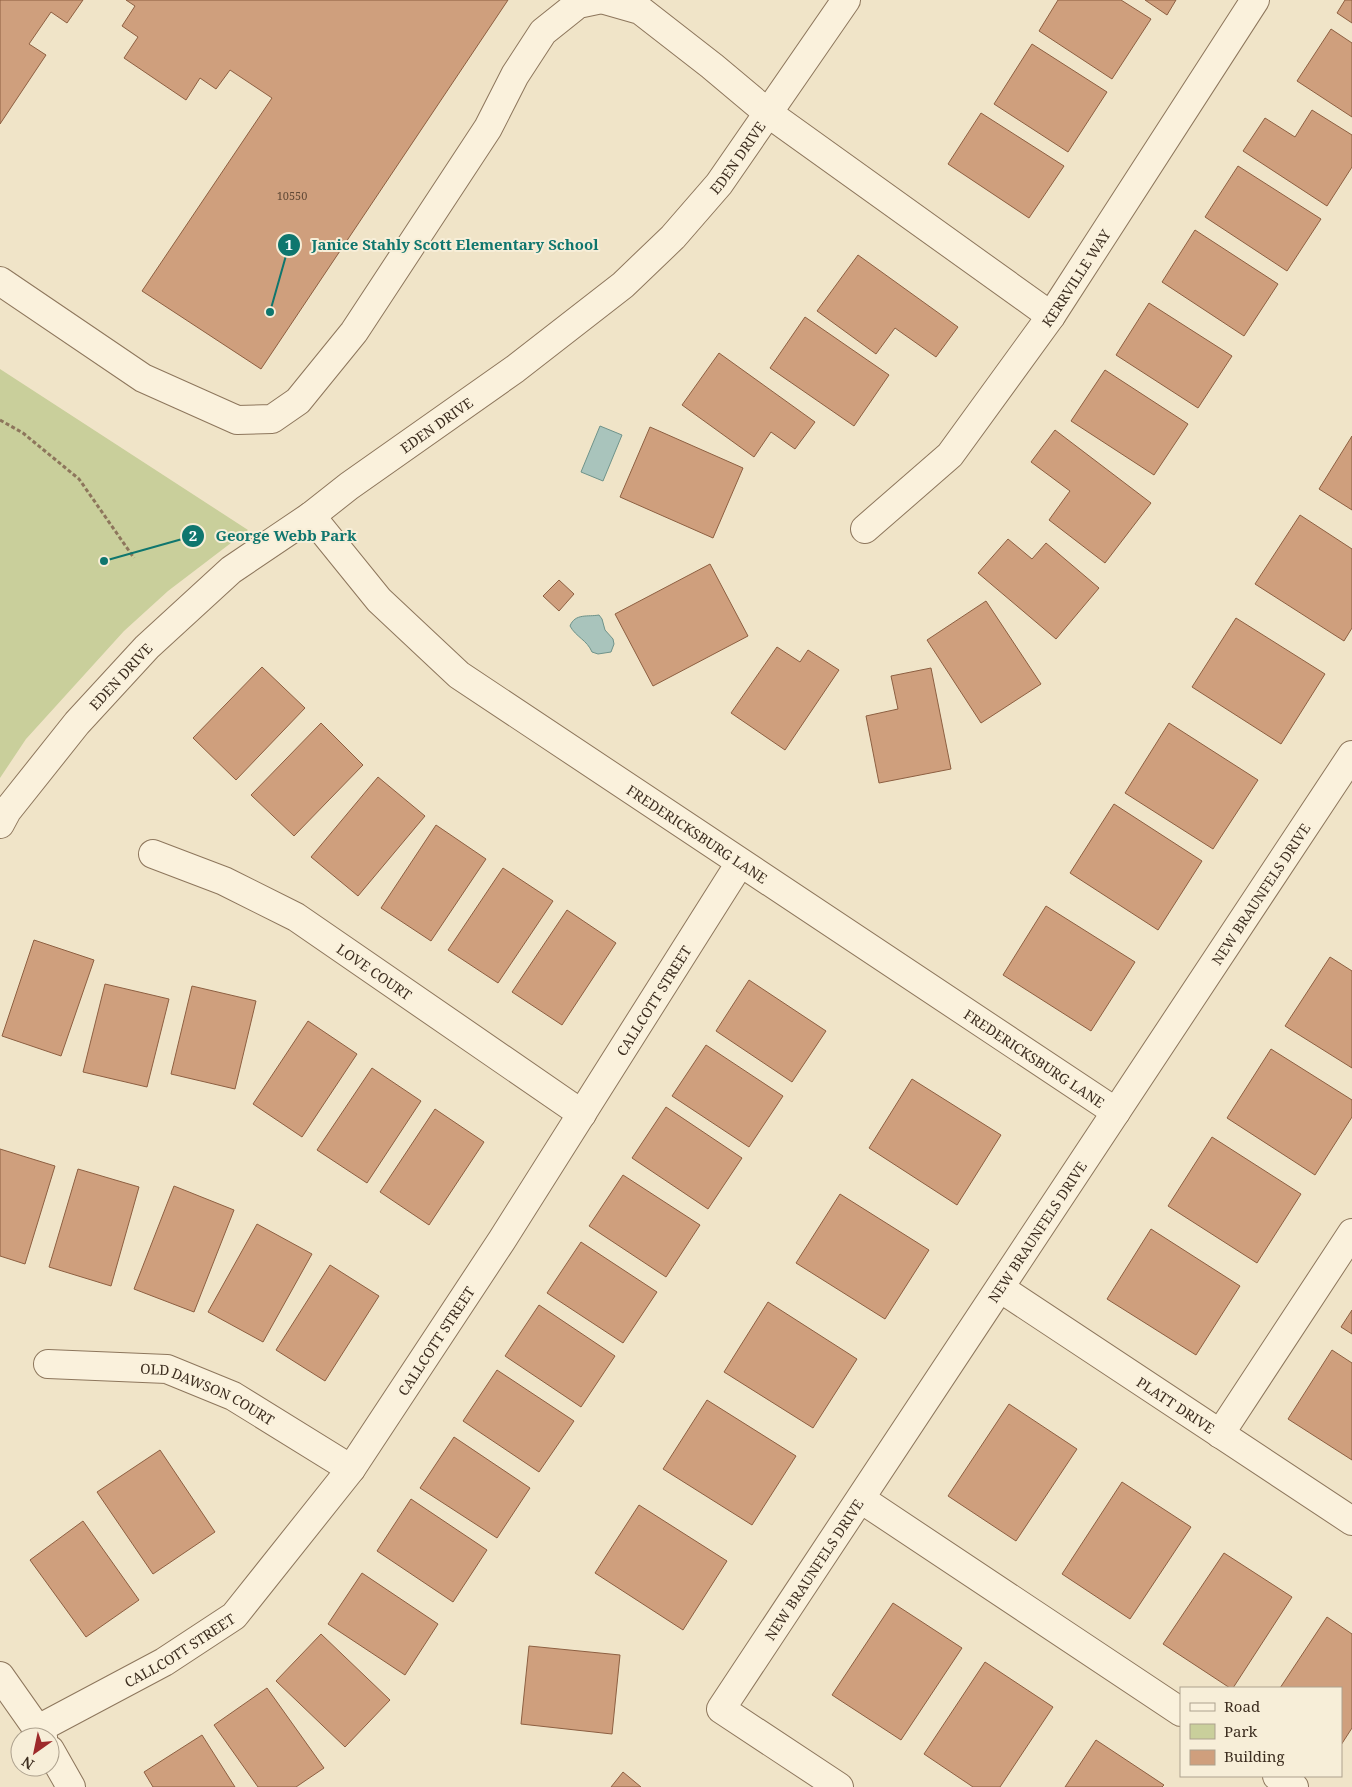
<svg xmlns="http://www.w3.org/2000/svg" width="1352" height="1787" font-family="'Noto Serif',serif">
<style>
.green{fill:#c9cf9b}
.water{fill:#a9c4bc;stroke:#6f938a}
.building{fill:#cf9f7d;stroke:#8d5f41}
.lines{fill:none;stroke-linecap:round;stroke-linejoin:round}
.minor-casing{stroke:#8d765c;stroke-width:30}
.path{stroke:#8d765c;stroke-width:3;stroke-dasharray:4 2.5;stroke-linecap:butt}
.minor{stroke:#faf1dc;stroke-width:28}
.labels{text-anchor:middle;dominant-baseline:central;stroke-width:4;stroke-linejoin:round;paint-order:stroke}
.number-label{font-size:11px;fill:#624a37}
.street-label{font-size:14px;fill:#3d2e20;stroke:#f7eed8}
.leader{fill:none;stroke:#0f766e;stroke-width:2}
.callout-dot{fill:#0f766e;stroke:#f7eed8;stroke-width:2}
.mark-label{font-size:15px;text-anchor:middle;font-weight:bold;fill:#fff}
.callout-label{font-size:15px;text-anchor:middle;font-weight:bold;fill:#0f766e;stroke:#f7eed8;stroke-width:4;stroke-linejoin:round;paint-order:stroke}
</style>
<rect width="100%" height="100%" fill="#f0e4c8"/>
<polygon class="green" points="0,369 248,530 168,591 124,631 26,739 0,778"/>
<g class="water">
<polygon points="600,426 622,435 603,481 581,472"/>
<path d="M 599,615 L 602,619 L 605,630 L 613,639 L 614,644 L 611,652 L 598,654 L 592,652 C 587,640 576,637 570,626 C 575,613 588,617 599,615 Z"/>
</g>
<g class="building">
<polygon points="0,0 83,0 67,23 51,12 29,44 46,55 0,124"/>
<polygon points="126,0 508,0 261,369 142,291 272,98 230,70 216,89 200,78 186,100 124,58 138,37 122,26 135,6"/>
<polygon points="1058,0 1121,0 1151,19 1112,79 1039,31"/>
<polygon points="1145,0 1176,0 1167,15"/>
<polygon points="1345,0 1352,0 1352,23 1337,13"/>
<polygon points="1331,29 1352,43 1352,117 1297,81"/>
<polygon points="1032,44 1107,92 1068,152 994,104"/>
<polygon points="1312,110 1352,135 1352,167 1327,206 1243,151 1265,118 1295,137"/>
<polygon points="981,113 1064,166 1029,218 948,164"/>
<polygon points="1238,166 1321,219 1287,271 1205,217"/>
<polygon points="1195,230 1278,284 1244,336 1162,282"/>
<polygon points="858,255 958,327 936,357 895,328 876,354 817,311"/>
<polygon points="1149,303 1232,356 1198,408 1116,355"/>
<polygon points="805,317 889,375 854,426 770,368"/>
<polygon points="719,353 815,422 795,449 771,432 754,457 682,405"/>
<polygon points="1105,370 1188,424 1154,475 1071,421"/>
<polygon points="650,427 743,468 713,538 620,497"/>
<polygon points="1055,430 1151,503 1105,563 1049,520 1070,491 1031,462"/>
<polygon points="1352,436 1352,510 1319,489"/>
<polygon points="1300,515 1352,549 1352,628 1344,641 1255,584"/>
<polygon points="1008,539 1032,559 1046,543 1099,588 1056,639 978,573"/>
<polygon points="710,564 748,636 653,686 615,614"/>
<polygon points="559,580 574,594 559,611 543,596"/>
<polygon points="986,601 1041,684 981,723 927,640"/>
<polygon points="1236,618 1325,674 1281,744 1192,687"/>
<polygon points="777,647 800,662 808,650 839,670 785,750 731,713"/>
<polygon points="262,667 305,708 236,780 193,738"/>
<polygon points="931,668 951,769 879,783 866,716 898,709 891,676"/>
<polygon points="321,723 363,765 294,836 251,795"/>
<polygon points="1169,723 1258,780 1213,849 1125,793"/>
<polygon points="378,777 425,816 358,896 311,857"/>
<polygon points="1114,804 1202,861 1158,930 1070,873"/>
<polygon points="436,825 486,859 431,941 381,908"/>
<polygon points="503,868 553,901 498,983 448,950"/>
<polygon points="1046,906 1135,962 1091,1031 1003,975"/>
<polygon points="567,910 616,943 562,1025 512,992"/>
<polygon points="34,940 94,960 61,1056 2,1036"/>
<polygon points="1330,957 1352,971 1352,1068 1285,1026"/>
<polygon points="749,980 826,1031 792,1082 716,1031"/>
<polygon points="105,984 169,999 147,1087 83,1072"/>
<polygon points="192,986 256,1001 235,1089 171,1074"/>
<polygon points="308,1021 357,1054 302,1137 253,1104"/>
<polygon points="706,1045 783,1096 749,1147 672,1096"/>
<polygon points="1271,1049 1352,1100 1352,1117 1315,1175 1227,1118"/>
<polygon points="372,1068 421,1101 367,1183 317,1150"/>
<polygon points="912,1079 1001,1135 957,1205 869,1148"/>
<polygon points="666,1107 742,1158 708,1209 632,1158"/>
<polygon points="435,1109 484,1142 429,1225 380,1192"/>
<polygon points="1212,1137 1301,1194 1257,1263 1168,1206"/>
<polygon points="0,1149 55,1166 25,1264 0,1256"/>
<polygon points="78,1169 139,1187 111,1286 49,1267"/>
<polygon points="623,1175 700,1225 666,1277 589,1226"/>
<polygon points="174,1186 234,1210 194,1312 134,1289"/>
<polygon points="840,1194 929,1250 885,1319 796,1263"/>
<polygon points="257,1224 312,1254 263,1342 208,1312"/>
<polygon points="1151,1229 1240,1286 1196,1355 1107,1299"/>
<polygon points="581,1242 657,1292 623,1343 547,1293"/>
<polygon points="330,1265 379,1296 325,1381 276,1350"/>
<polygon points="768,1302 857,1359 813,1428 724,1372"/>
<polygon points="539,1305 615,1356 581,1407 505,1356"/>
<polygon points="1352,1310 1352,1334 1341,1327"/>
<polygon points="1332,1350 1352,1363 1352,1460 1288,1419"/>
<polygon points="497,1370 574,1421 539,1472 463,1421"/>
<polygon points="707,1400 796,1456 752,1525 663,1469"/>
<polygon points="1009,1404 1077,1449 1016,1541 948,1496"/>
<polygon points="454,1437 530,1488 497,1538 420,1488"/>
<polygon points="160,1450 215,1532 153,1574 97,1492"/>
<polygon points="1122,1482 1191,1527 1130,1619 1062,1574"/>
<polygon points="411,1499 487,1550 453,1602 377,1551"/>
<polygon points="639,1505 727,1561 683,1630 595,1573"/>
<polygon points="83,1521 139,1600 86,1637 30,1560"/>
<polygon points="1224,1553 1292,1597 1233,1688 1230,1688 1163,1644"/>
<polygon points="362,1573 438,1624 405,1675 328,1624"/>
<polygon points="893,1603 962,1648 901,1740 832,1695"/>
<polygon points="1327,1617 1352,1634 1352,1728 1341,1745 1341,1688 1280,1688"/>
<polygon points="321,1634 390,1700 345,1747 276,1681"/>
<polygon points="529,1646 620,1655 612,1734 521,1724"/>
<polygon points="985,1662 1053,1707 1000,1787 973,1787 924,1754"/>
<polygon points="267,1688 324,1768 296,1787 258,1787 214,1725"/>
<polygon points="202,1735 235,1787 153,1787 144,1772"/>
<polygon points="1096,1740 1164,1785 1162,1787 1065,1787"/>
<polygon points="623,1772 641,1787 611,1787"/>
</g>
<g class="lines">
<g class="minor-casing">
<g id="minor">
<polyline points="605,0 640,10 712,66 768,113 1051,316"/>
<polyline points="0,281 143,378 237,420 272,419 298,401 354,332 488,128 515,75 543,32 578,4 597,0"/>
<path id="s1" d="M 311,516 L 379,600 L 459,675 L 1116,1112"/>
<path id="s2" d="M 865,529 L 950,455 L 1051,316 L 1255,0"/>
<path id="s3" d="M 0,824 L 7,811 L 77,723 L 147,647 L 231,570 L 311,516 L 349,486 L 515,369 L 623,285 L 673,237 L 719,184 L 846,0"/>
<path id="s4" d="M 153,854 L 224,881 L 296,917 L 582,1114"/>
<path id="s5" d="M 1000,1288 L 1352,1521"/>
<path id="s6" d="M 48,1364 L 167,1369 L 233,1396 L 351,1469"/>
<polyline points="1220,1434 1352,1233"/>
<polyline points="861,1499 1181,1712"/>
<polyline points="0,1676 43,1737"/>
<path id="s7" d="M 38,1729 L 164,1662 L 234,1616 L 351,1469 L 502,1240 L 740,863"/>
<polyline points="50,1750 71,1787"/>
<polyline points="1277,1776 1294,1787"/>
<path id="s8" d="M 839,1787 L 721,1709 L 1352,755"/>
</g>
</g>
<polyline class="path" points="0,420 23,433 79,479 134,558"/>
<use href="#minor" class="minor"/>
</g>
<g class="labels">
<g class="number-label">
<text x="292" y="195">10550</text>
</g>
<g class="street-label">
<text stroke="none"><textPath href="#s3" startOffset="1001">EDEN DRIVE</textPath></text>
<text stroke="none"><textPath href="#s2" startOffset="330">KERRVILLE WAY</textPath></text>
<text stroke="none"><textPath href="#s3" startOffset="596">EDEN DRIVE</textPath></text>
<text stroke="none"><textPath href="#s3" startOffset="191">EDEN DRIVE</textPath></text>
<text stroke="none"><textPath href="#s1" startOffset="504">FREDERICKSBURG LANE</textPath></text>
<text stroke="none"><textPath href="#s8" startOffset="1119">NEW BRAUNFELS DRIVE</textPath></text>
<text stroke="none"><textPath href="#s4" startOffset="252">LOVE COURT</textPath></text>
<text stroke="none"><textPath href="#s7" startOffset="972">CALLCOTT STREET</textPath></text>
<text stroke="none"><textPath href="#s1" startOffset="909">FREDERICKSBURG LANE</textPath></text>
<text stroke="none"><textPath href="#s8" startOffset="714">NEW BRAUNFELS DRIVE</textPath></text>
<text stroke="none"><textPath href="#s7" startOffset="568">CALLCOTT STREET</textPath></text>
<text stroke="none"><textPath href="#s6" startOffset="165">OLD DAWSON COURT</textPath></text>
<text stroke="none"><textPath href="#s5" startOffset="211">PLATT DRIVE</textPath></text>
<text stroke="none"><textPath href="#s8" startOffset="309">NEW BRAUNFELS DRIVE</textPath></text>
<text stroke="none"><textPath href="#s7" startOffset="162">CALLCOTT STREET</textPath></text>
</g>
</g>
<path class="leader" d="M270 312L289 245M104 561L193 536"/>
<g class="callout-dot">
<circle cx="270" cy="312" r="5"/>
<circle cx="104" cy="561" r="5"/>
<circle cx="289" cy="245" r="12"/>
<circle cx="193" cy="536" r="12"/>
</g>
<g class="mark-label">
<text x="289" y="250">1</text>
<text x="193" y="541">2</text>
</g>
<g class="callout-label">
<text x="455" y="250">Janice Stahly Scott Elementary School</text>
<text x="286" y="541">George Webb Park</text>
</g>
<rect x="1180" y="1687" width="162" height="90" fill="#f7eed8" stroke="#ada18e"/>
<rect x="1190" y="1703" width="25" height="8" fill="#faf1dc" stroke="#ada18e"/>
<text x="1224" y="1712" font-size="15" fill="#3d2e20">Road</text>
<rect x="1190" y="1724" width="25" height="15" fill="#c9cf9b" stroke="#ada18e"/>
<text x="1224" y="1737" font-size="15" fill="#3d2e20">Park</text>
<rect x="1190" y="1750" width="25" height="15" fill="#cf9f7d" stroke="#ada18e"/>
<text x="1224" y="1762" font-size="15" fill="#3d2e20">Building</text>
<g transform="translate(35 1752) rotate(213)"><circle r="24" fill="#f7eed8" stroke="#ada18e"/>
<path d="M0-4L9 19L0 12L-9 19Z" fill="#9e2a2b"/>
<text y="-8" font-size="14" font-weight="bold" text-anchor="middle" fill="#3d2e20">N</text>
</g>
</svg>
